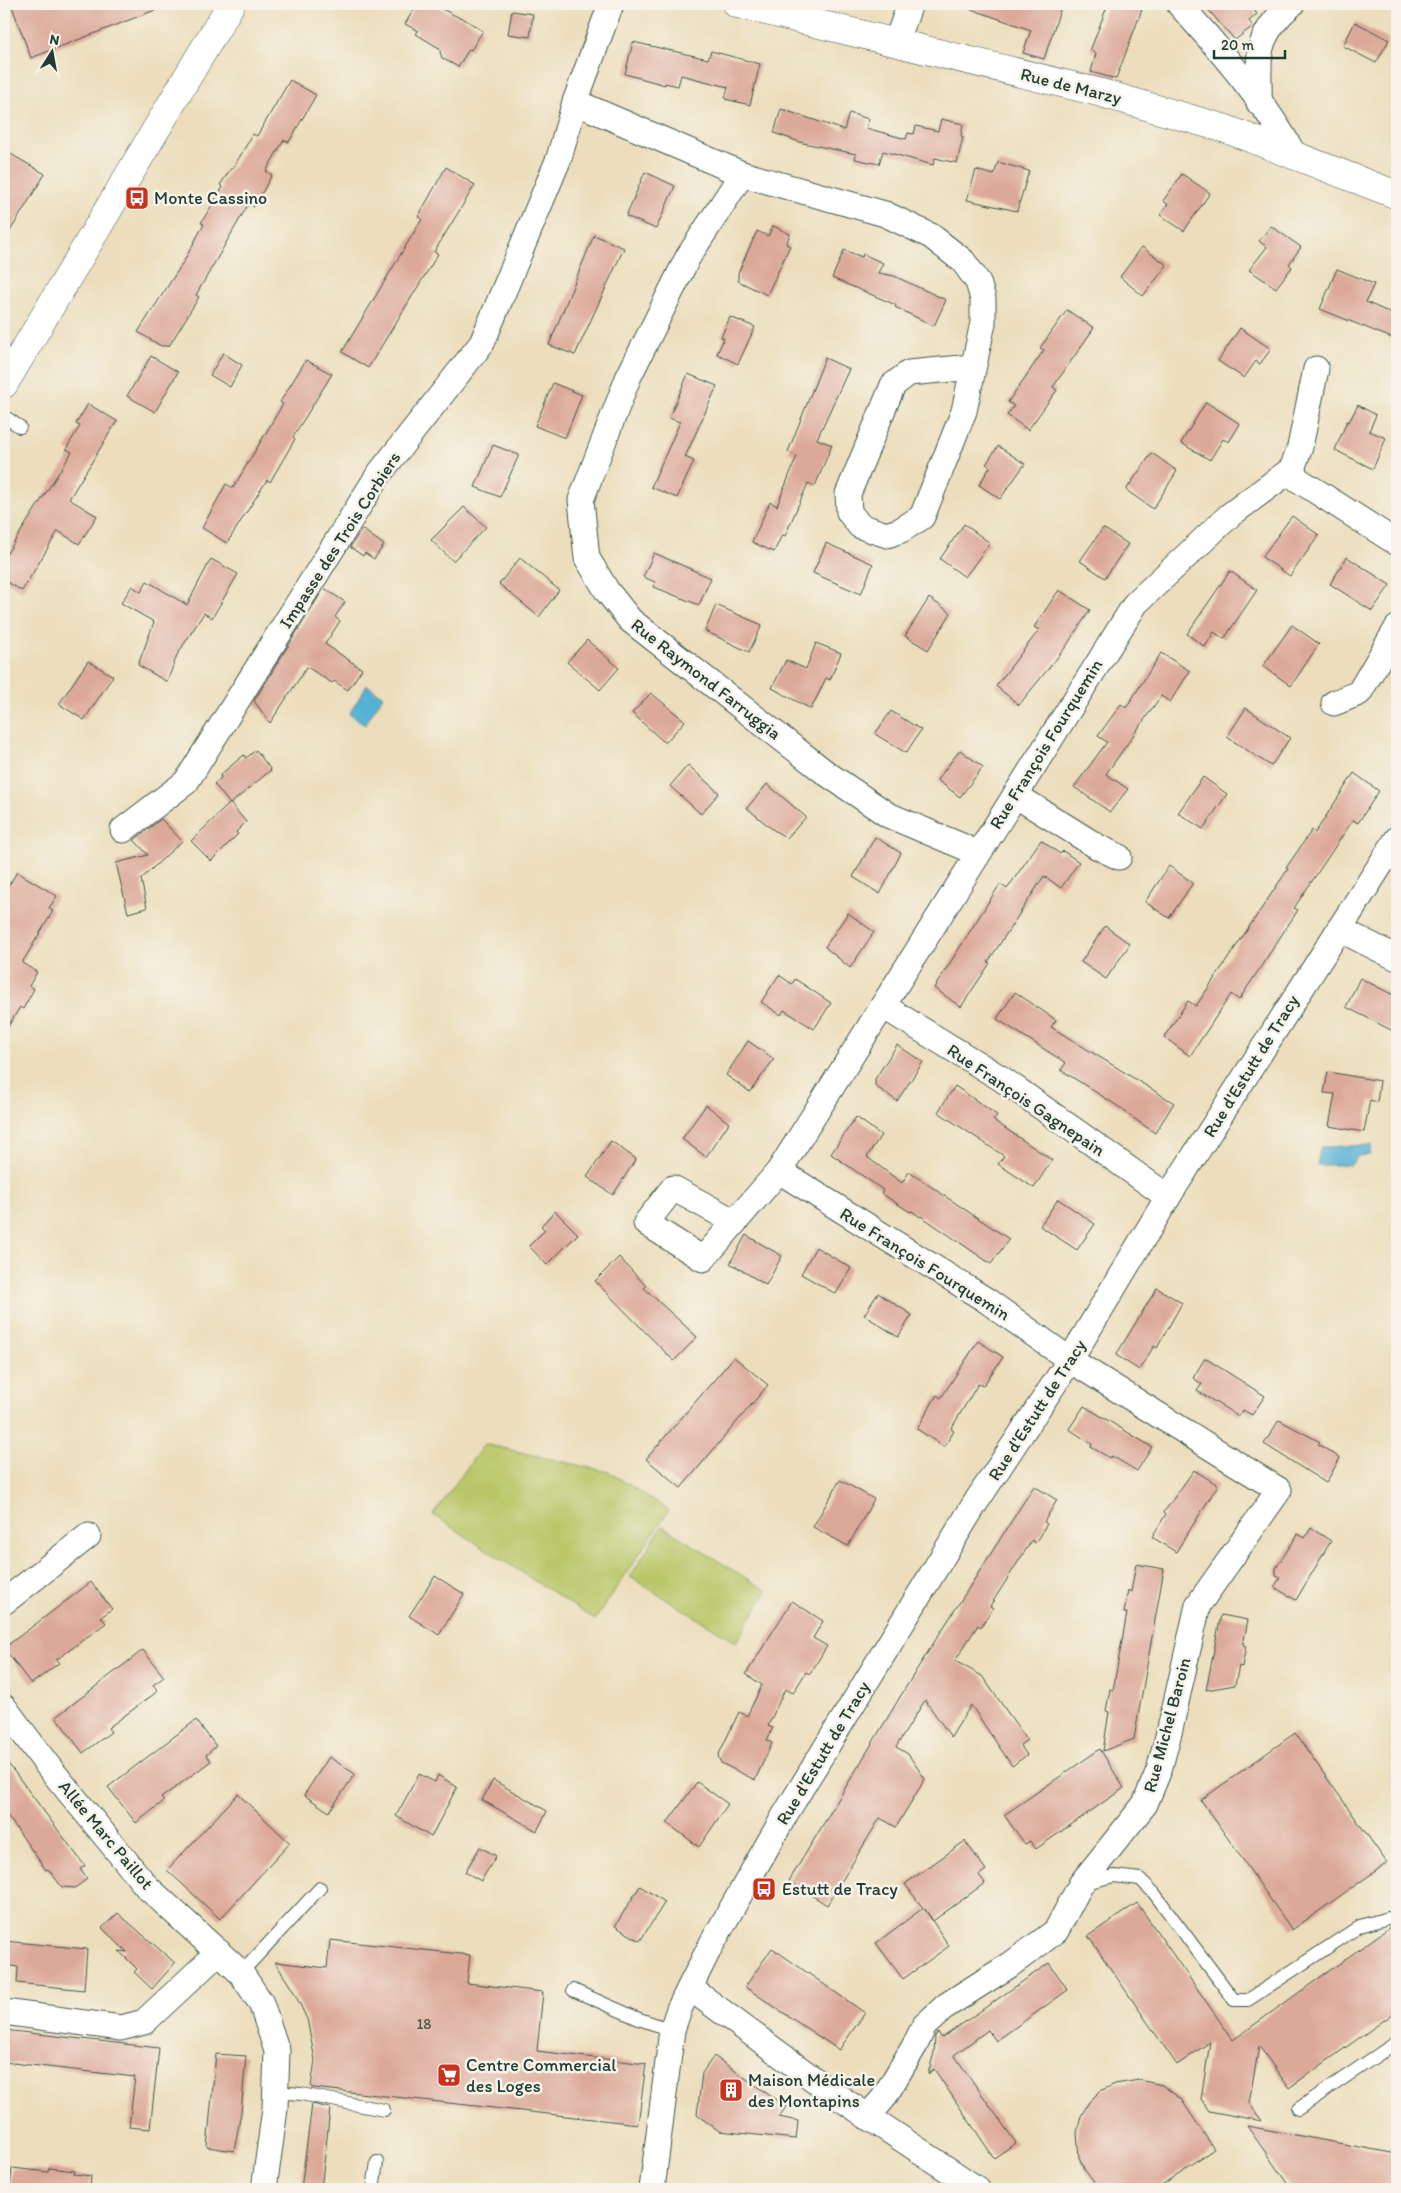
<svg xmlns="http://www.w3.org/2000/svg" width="1401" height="2193" font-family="Itim,sans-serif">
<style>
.green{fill:#b9c769;stroke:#6c824e}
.water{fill:#57b2d5;stroke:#3b7884}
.building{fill:#dca999}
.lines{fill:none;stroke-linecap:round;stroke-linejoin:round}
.lane-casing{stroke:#3e5548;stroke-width:14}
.street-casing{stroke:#3e5548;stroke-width:27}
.secondary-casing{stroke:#3e5548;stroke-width:29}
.lane{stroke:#fff;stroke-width:12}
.street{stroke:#fff;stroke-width:25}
.secondary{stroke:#fff;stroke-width:28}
.labels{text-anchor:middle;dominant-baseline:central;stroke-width:5;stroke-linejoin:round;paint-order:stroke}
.number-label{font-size:15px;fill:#4e584d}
.street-label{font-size:18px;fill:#1f3d34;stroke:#f7f3e8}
.poi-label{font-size:18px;fill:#1f3d34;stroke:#f7f3e8;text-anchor:start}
</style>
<rect width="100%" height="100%" fill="#f7f3e8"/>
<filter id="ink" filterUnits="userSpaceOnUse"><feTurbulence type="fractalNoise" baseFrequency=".02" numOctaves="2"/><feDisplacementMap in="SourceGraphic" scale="10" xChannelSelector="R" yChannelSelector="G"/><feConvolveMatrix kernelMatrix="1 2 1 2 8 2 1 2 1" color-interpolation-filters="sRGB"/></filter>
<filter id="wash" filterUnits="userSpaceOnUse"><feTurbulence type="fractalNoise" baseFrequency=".0096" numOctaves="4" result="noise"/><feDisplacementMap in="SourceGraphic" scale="20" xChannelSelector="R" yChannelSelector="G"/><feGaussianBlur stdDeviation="1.12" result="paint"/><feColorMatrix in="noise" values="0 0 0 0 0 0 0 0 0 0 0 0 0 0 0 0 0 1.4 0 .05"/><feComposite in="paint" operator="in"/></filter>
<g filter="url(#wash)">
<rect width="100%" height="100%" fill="#ecdebc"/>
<g class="green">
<polygon points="484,1444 609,1472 669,1510 595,1620 433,1515"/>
<polygon points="662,1526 767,1591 736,1642 630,1577"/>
</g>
<g class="water">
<polygon points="367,685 383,696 365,725 349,714"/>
<polygon points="1372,1145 1370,1155 1358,1156 1351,1165 1317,1165 1320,1147"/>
</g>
<g id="blocks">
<g class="building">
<polygon points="11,4 168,4 168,5 31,58"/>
<polygon points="417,4 432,4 460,18 461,17 483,31 471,50 469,49 458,67 442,58 439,48 416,34 418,31 405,24"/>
<polygon points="966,4 1062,4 1044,59 1023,53 1031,30 965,7"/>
<polygon points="1108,4 1144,4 1116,79 1091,72 1096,53 1090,51"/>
<polygon points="1203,4 1249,4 1257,14 1249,21 1253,26 1235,40"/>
<polygon points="512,11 533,14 530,37 508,34"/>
<polygon points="1355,22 1389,40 1376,63 1343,46"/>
<polygon points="633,42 708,59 711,51 760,64 750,105 725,99 728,87 681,75 678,86 665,83 665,85 625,74"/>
<polygon points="290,80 316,95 289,142 284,140 266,171 272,175 254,207 249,203 196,295 199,297 169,346 161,346 138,332 184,261 204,224 201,223 223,187 220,185 232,167 233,168 253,134 257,136"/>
<polygon points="781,109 844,130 849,113 869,119 866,128 906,139 908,133 914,134 916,126 938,131 941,119 963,124 961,136 963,137 957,163 935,158 933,165 883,151 879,164 855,159 856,154 803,143 774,133"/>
<polygon points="4,150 45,174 4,241"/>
<polygon points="998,162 1029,171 1017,211 967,200 976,170 994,175"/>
<polygon points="446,167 475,185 434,252 438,254 368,368 342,352 422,219 418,217"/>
<polygon points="645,172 675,186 656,229 626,216"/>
<polygon points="1182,174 1210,193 1184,231 1160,215 1168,204 1163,201"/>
<polygon points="773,226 790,234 786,244 790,246 767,295 738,281 738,273 757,231 768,236"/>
<polygon points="1271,226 1301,247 1289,264 1292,267 1276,288 1249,270 1267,247 1259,241"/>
<polygon points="594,235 624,248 575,355 549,345"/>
<polygon points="1142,247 1167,265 1143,296 1120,277"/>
<polygon points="844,250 862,257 863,254 883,263 878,273 894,276 946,300 934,326 895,307 896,305 832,278"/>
<polygon points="1337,269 1374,284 1366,302 1397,316 1397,340 1320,309"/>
<polygon points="1067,310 1094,328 1053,387 1057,390 1028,430 1007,415 1014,406 1008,402 1044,350 1040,348"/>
<polygon points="730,317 755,327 738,364 717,354 724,338 721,337"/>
<polygon points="1240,328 1271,349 1260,364 1256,361 1244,378 1218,361"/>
<polygon points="223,353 242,365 230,387 210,375"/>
<polygon points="151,356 178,372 155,412 127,396"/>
<polygon points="825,358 849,369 817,439 832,445 815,486 808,483 785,536 782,535 774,552 752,542 770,502 777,506 797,456 788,452"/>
<polygon points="306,360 332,374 293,437 295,439 270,482 267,480 227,543 202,528 226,484 233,488 283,404 280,402"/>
<polygon points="688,374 717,386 685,457 694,461 677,498 651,487 680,422 669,418"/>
<polygon points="553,383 582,395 565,438 535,426"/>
<polygon points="1206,402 1240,424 1229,442 1223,439 1210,460 1181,443"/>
<polygon points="88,404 117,421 69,499 97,516 79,544 58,531 22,591 4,580 4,558 72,452 66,449 80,426 76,424"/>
<polygon points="1358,405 1376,415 1369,431 1386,438 1373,469 1335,450 1347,421 1349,422"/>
<polygon points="493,445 519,455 500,497 475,487"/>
<polygon points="998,446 1025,464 1000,499 979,485 990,467 986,464"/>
<polygon points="1152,453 1177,471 1153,509 1126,490"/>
<polygon points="464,507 486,527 453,561 431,540"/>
<polygon points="1292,516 1319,535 1290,576 1262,557"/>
<polygon points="964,524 990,543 965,577 940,559"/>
<polygon points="1103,528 1128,544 1105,578 1080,561"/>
<polygon points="362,529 384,545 374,559 365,553 363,556 350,547"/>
<polygon points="826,543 873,564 861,594 813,573"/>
<polygon points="654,553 711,578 699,605 654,587 655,582 643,577"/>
<polygon points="1347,557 1390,585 1372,611 1330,584"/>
<polygon points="520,558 559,590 539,617 499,584"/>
<polygon points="211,559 238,574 212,618 204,613 177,655 167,682 138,665 154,622 121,603 132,586 141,592 147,581 187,605"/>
<polygon points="1230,571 1257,590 1224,639 1214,632 1205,647 1187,634"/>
<polygon points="324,588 345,602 335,617 340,621 325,644 362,669 348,690 334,681 332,683 307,667 270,723 254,701"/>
<polygon points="1059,590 1090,610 1065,648 1019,705 996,686 1039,630 1034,627"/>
<polygon points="929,598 951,613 928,650 905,636"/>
<polygon points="716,605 762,625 749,652 705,631"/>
<polygon points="1292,625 1319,644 1291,686 1263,666"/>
<polygon points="587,640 619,668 600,690 567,662"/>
<polygon points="816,643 841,653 830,680 826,678 811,709 772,688 786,660 806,669"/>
<polygon points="1161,653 1190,671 1170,702 1161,696 1106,774 1128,789 1110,812 1074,787 1107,742 1098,736 1121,704 1126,708"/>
<polygon points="88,661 113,676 84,720 59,704"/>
<polygon points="651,693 685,721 665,743 632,713"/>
<polygon points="1246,708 1290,738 1271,766 1227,737"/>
<polygon points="891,711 921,730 906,753 875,734"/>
<polygon points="256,750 271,770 230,804 214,784 221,778 220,775 244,755 246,758"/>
<polygon points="960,750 983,767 960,797 937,780"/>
<polygon points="688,765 719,793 701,814 670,786"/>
<polygon points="1354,773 1379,791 1358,823 1353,820 1294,908 1298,910 1239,1000 1231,994 1190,1056 1164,1037 1188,1001 1196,1006 1288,869 1286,868 1312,830 1315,833"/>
<polygon points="1203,777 1227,794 1203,829 1178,813"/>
<polygon points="767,784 806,817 787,838 772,829 747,808"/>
<polygon points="230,803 246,822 236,832 238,834 211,861 191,841"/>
<polygon points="161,819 182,841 141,879 147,908 128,913 116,863 148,855 134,840"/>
<polygon points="875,837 901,853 880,894 853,877"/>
<polygon points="1041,840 1060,854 1063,851 1079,862 1061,888 1044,876 988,962 990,963 961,1007 934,988 1000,884 1007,889"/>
<polygon points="1169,866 1193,883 1169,918 1145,902"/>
<polygon points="17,872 57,896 49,908 53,911 22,963 37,972 29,986 34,989 23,1009 20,1007 4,1033 4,893"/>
<polygon points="848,913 874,932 850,968 825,947"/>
<polygon points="1105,926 1130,944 1106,979 1081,962"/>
<polygon points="779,975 792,984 795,979 831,1003 814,1029 784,1010 781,1015 761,1002"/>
<polygon points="1360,978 1397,997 1397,1033 1346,1007"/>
<polygon points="1015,992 1056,1020 1051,1027 1174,1103 1155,1133 1126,1113 1127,1112 1061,1070 1066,1063 997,1019"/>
<polygon points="748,1041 774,1059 750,1092 726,1075"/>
<polygon points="897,1045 923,1062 897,1101 875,1086 875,1079"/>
<polygon points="1328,1072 1380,1081 1377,1102 1370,1100 1364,1132 1329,1126 1335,1094 1324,1093"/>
<polygon points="955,1086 997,1115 993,1120 1052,1160 1034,1188 998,1164 1004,1156 938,1112"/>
<polygon points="706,1105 729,1123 706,1157 682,1139"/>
<polygon points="856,1117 881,1135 867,1157 902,1183 909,1172 1009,1239 991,1264 921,1216 920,1217 912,1211 910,1212 890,1199 881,1193 883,1190 831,1154"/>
<polygon points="611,1141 636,1159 613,1195 587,1177"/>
<polygon points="1058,1199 1095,1224 1077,1250 1040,1226"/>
<polygon points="555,1211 578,1234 547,1265 529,1246 545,1230 541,1226"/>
<polygon points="746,1235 782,1256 766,1285 730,1263"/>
<polygon points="816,1247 851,1268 836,1294 801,1274"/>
<polygon points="619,1257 646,1286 644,1288 697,1337 674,1361 595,1281"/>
<polygon points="1157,1288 1182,1303 1157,1348 1154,1346 1139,1370 1116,1355"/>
<polygon points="878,1293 912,1315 898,1337 864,1315"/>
<polygon points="978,1341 1003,1357 983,1386 978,1384 951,1429 954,1431 944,1447 917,1429 937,1395 941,1398"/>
<polygon points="734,1357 768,1385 681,1488 646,1459"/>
<polygon points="1205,1358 1265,1396 1252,1415 1243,1410 1238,1416 1197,1391 1202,1384 1193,1378"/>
<polygon points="1084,1406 1152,1447 1137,1471 1112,1456 1110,1458 1091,1447 1092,1444 1069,1429"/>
<polygon points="1279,1420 1320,1442 1318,1444 1340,1458 1326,1483 1264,1444"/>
<polygon points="1194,1470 1218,1485 1176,1552 1152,1537 1166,1514 1164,1512"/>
<polygon points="840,1480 874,1499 848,1546 813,1527"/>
<polygon points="1034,1486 1057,1500 1044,1522 1047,1524 1035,1543 1032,1540 990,1606 993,1608 987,1617 981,1627 978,1625 955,1661 982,1676 1027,1740 1020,1745 1027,1755 1012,1766 971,1705 951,1737 925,1700 896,1747 908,1754 925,1779 896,1827 880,1818 827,1905 789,1881 917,1669"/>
<polygon points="1311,1528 1331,1541 1296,1600 1274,1587 1280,1578 1276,1576 1276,1568 1298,1534 1305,1538"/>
<polygon points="1136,1564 1164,1569 1134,1739 1103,1751 1109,1712 1106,1711 1110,1689 1113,1690 1127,1613 1124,1613 1128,1590 1131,1592"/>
<polygon points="435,1576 464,1594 439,1635 409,1616"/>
<polygon points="91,1582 112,1609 101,1617 106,1623 56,1660 59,1663 31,1684 4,1648"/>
<polygon points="792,1601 823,1621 813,1638 827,1646 810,1674 806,1672 793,1693 785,1689 768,1726 773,1728 767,1740 772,1743 755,1780 721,1763 718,1756 739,1712 747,1716 762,1685 746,1674"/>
<polygon points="1221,1615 1248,1620 1243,1645 1246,1646 1242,1667 1239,1666 1235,1685 1206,1690"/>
<polygon points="143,1650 164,1677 153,1685 158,1691 108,1728 111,1732 83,1753 56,1717"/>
<polygon points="196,1720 216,1746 206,1755 211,1761 161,1798 164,1801 136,1823 108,1787"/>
<polygon points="1295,1733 1387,1863 1292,1930 1201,1800"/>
<polygon points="1100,1749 1124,1788 1036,1849 1030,1841 1025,1844 1004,1815"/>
<polygon points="329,1757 355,1774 329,1812 304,1795"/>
<polygon points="4,1758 85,1866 80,1869 87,1879 75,1888 62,1887 48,1869 46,1870 4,1811"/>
<polygon points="419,1774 435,1782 438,1775 457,1787 431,1837 396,1816"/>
<polygon points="493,1780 547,1811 537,1831 482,1800"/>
<polygon points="697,1782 728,1804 699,1847 667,1823"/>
<polygon points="238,1794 290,1843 220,1919 167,1870"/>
<polygon points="965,1841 986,1870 979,1875 985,1883 933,1921 924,1908 949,1946 903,1979 876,1943 923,1908 905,1884"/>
<polygon points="480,1847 496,1856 481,1881 465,1872"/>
<polygon points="640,1886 665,1902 640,1941 615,1926"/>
<polygon points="1137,1903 1233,2040 1397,1922 1397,2011 1289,2088 1259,2046 1249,2103 1262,2121 1209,2111 1201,2099 1210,2042 1177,2065 1088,1936"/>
<polygon points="118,1913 175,1963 152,1989 134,1972 137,1969 119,1951 127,1952 102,1928"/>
<polygon points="330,1940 470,1955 467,1983 543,1992 537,2051 646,2064 638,2124 314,2088 311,2087 315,2060 307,2019 295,1994 275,1962 327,1968"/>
<polygon points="4,1941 87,1949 84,1990 17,1983 18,1967 4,1965"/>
<polygon points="772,1948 865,2013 839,2050 745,1987"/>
<polygon points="1049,1963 1068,1990 996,2041 988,2030 954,2055 1016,2143 994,2158 934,2069 928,2074 934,2053 935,2036 938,2033 942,2038"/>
<polygon points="4,2030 159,2048 150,2129 129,2127 135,2077 4,2062"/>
<polygon points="216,2054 246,2056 241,2113 234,2151 207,2147"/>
<polygon points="714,2056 786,2107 779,2117 798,2121 796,2139 719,2131 697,2115 702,2073"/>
<polygon points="1139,2080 1162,2085 1181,2099 1214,2149 1156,2189 1099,2189 1084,2169 1079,2157 1077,2133 1081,2116 1089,2102 1100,2091 1115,2084"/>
<polygon points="312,2104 330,2108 327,2138 321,2189 301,2189"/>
<polygon points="1247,2126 1397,2154 1397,2189 1291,2189"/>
<polygon points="12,2168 48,2172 49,2168 75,2171 74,2174 91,2176 90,2189 10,2189"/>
</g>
</g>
</g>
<g filter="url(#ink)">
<use href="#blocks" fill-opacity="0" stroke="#3e5548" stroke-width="1"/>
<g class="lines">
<g class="lane-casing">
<g id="lane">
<polyline points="4,416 20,427"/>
<polyline points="1086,1883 1114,1876 1140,1879 1154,1893 1234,2000 1248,2000 1360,1926 1388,1918"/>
<polyline points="241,1973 320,1888"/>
<polyline points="573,1990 639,2019 672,2030"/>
<polyline points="276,2092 301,2094 384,2110"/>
<polyline points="1298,2109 1397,2042"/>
<polyline points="373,2189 377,2162"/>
</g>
</g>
<g class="street-casing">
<g id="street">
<path d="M 1179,4 C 1220,50 1263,99 1293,153"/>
<polyline points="896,43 910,4"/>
<polyline points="575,102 742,174 885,214 931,236 963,261 978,282 983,299 983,323 964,411 922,517 901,530 887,535 860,526 849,512 848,494 893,385 909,373 972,367"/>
<path d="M 1259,103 C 1260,87 1257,63 1261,48 C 1265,31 1279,14 1292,4"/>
<polyline points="742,174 688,257 628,378 581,500 587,558 607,591 630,620 826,773 888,815 964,847 976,855"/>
<polyline points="1292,469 1300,447 1316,369"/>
<polyline points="1334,703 1359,693 1397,628"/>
<polyline points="1015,795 1098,847 1119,857"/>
<polyline points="123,830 186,782 379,474 482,343 559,158 575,102 611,4"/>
<polyline points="1339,929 1397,958"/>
<polyline points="883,1006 1002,1079 1168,1197"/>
<polyline points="779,1171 986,1300 1070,1360 1279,1490 1198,1605 1170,1729 1159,1770 1145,1804 1081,1884 1056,1931 1010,1965 947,2005 924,2026 915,2045 883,2099 867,2117"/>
<polyline points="735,1222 673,1188 646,1223 703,1259 779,1171 1136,603 1230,515 1292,469 1297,479 1397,543"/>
<polyline points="4,1602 88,1536"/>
<polyline points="4,1707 48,1766 147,1887 241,1973 261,2003 277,2051 275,2109 264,2189"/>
<polyline points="690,1988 831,2092 977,2189"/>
<polyline points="4,2012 121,2028 144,2022 219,1952"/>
<polyline points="652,2189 672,2030 679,2009 711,1945 786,1813 976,1502 1070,1360 1168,1197 1397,839"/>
</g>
</g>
<g class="secondary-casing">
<g id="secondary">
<polyline points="737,4 1098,92 1226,129 1397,195"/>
<polyline points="4,384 231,4"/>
</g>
</g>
<use href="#lane" class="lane"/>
<use href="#street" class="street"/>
<use href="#secondary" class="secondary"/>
</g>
</g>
<defs>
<g id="bus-square" transform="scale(1.25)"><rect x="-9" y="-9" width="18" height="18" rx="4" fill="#c8321e" stroke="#f7f3e8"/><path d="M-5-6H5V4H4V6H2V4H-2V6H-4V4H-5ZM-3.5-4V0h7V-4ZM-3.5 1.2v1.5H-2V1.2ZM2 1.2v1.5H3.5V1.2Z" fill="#fff"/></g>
<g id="supermarket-square" transform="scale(1.25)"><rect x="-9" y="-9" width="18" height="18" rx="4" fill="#c8321e" stroke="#f7f3e8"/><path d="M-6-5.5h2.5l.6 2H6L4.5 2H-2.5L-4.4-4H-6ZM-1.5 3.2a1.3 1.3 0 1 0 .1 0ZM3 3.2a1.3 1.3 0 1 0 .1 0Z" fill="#fff"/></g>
<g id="building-square" transform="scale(1.25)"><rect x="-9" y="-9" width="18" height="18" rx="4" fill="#c8321e" stroke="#f7f3e8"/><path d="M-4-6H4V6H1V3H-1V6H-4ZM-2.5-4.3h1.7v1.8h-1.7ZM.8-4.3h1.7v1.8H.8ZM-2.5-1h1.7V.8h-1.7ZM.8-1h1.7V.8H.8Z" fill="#fff"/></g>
</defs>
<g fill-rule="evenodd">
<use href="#bus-square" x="137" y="198"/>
<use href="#bus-square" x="764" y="1889"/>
<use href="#supermarket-square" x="449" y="2075"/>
<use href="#building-square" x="731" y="2090"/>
</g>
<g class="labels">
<g class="number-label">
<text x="424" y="2024">18</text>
</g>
<g class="street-label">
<text transform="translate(1071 86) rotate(14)">Rue de Marzy</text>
<text transform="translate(340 540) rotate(-57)">Impasse des Trois Corbiers</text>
<text transform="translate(706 679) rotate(38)">Rue Raymond Farruggia</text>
<text transform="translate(1046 744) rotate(-58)">Rue François Fourquemin</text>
<text transform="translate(1251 1066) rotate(-58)">Rue d'Estutt de Tracy</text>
<text transform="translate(1026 1100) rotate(34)">Rue François Gagnepain</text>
<text transform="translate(925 1264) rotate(32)">Rue François Fourquemin</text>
<text transform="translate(1037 1410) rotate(-57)">Rue d'Estutt de Tracy</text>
<text transform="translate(1167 1725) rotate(-75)">Rue Michel Baroin</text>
<text transform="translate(823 1753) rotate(-59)">Rue d'Estutt de Tracy</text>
<text transform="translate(106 1835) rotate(50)">Allée Marc Paillot</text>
</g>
<g class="poi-label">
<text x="154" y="198">Monte Cassino</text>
<text x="782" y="1889">Estutt de Tracy</text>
<text x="466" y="2065">Centre Commercial<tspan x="466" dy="21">des Loges</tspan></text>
<text x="748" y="2080">Maison Médicale<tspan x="748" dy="21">des Montapins</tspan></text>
</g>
</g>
<rect width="1401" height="2193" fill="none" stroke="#f7f3e8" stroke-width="20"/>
<g transform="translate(52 52) rotate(11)" stroke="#f7f3e8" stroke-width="4" paint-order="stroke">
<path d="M0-4L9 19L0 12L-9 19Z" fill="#1f3d34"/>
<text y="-8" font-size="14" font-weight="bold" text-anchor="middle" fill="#1f3d34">N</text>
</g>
<path d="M1214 50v8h71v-8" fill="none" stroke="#1f3d34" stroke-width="2.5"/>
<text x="1221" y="50" font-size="15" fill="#1f3d34" stroke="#f7f3e8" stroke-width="4" paint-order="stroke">20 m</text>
</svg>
